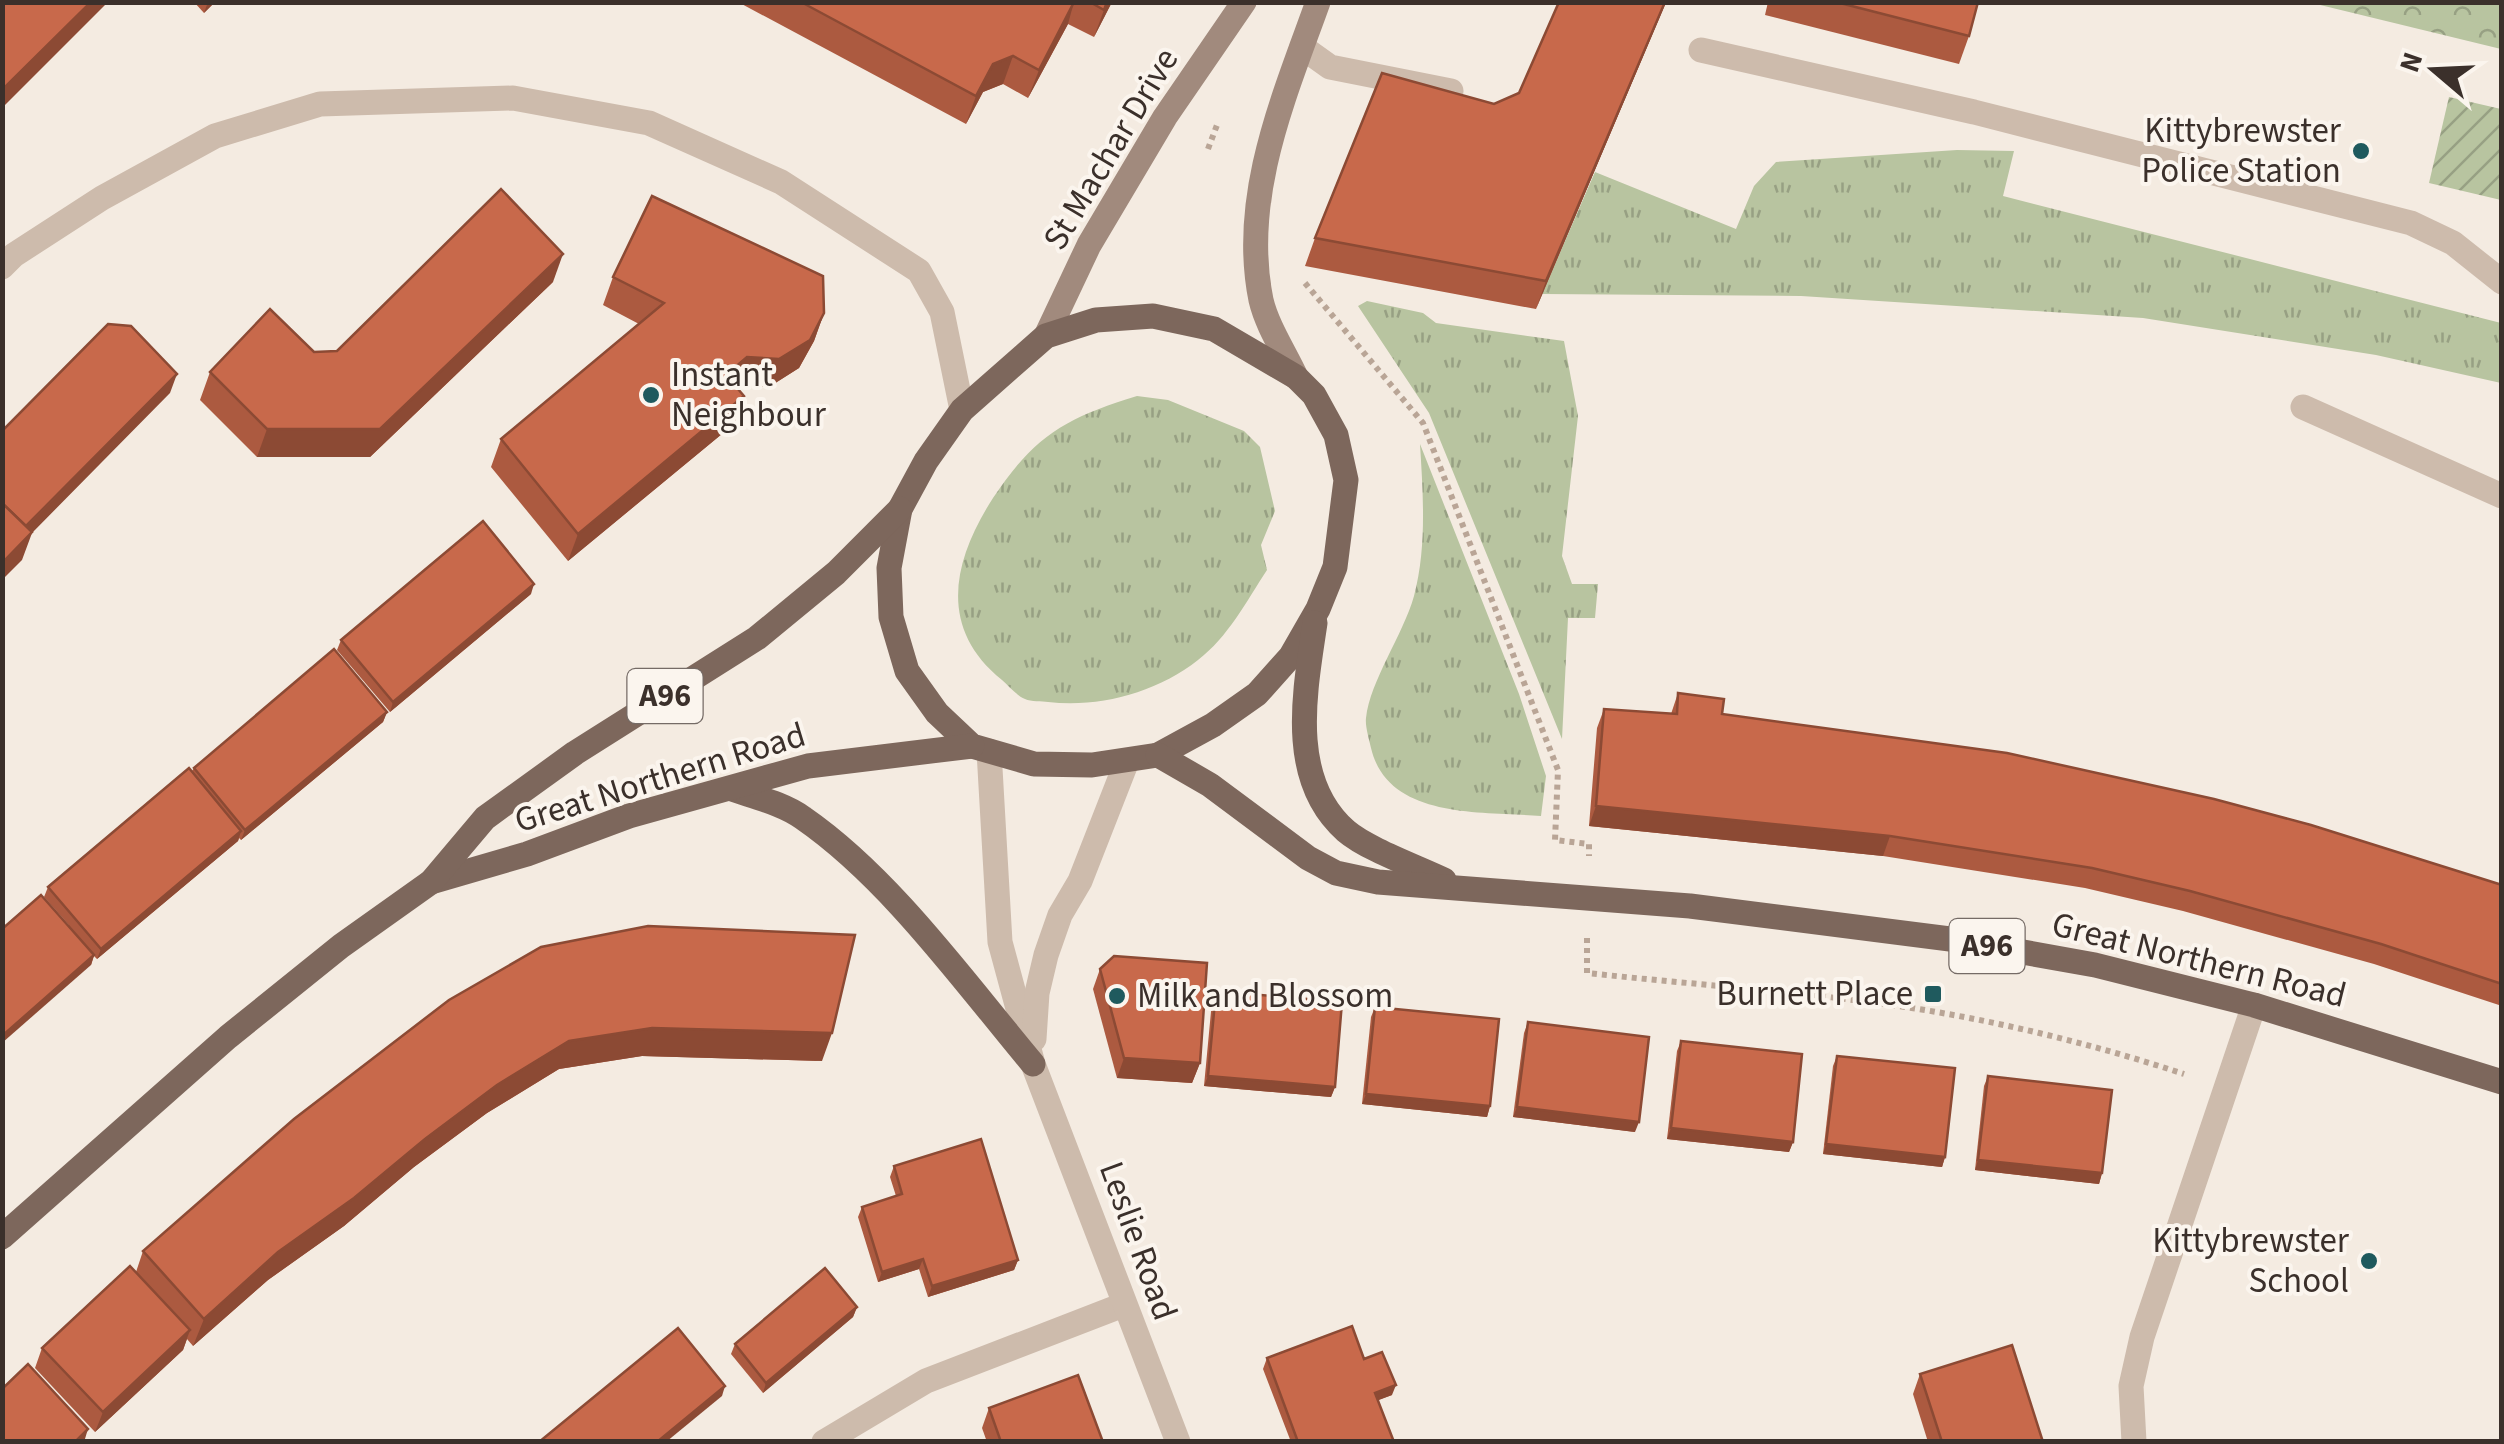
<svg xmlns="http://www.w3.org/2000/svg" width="2504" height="1444" font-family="'Source Sans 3',sans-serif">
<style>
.grass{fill:url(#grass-tufts)}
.forest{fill:url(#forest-crowns)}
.garden{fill:url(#garden-furrows)}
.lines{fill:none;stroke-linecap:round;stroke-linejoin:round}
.path{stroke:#b9a596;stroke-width:6;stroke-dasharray:5 5;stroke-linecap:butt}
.service{stroke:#cdbbac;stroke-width:25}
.minor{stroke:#cdbbac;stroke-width:25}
.tertiary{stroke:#cdbbac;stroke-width:25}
.secondary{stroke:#a18a7d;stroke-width:25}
.primary{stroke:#7d675c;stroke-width:25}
.wall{fill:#ac5a40}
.shaded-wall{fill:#8c4a34}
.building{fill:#c8694b;stroke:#8c4a34;stroke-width:2.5}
.poi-dot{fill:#1f5a5e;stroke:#fbf5ee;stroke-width:4}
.labels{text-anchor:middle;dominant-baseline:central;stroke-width:8;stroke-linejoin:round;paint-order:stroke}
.shield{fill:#fbf5ee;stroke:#756b66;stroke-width:2.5}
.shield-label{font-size:32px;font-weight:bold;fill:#3b302b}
.poi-label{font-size:35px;fill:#3b302b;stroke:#fbf5ee;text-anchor:end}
.street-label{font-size:35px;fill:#3b302b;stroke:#fbf5ee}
</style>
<defs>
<pattern id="grass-tufts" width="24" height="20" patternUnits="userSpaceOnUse" patternTransform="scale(2.5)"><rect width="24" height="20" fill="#b8c4a0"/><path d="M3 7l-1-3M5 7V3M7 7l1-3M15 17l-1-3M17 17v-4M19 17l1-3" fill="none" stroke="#97a083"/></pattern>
<pattern id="forest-crowns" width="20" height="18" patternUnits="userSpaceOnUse" patternTransform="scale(2.5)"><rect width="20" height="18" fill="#b8c4a0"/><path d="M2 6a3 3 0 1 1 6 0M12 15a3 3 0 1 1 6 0" fill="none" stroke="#97a083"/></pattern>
<pattern id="garden-furrows" width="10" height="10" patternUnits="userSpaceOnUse" patternTransform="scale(2.5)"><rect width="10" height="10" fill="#b8c4a0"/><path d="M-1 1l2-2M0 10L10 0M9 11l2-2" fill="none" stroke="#97a083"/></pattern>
</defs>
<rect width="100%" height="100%" fill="#f4ebe1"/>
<g class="grass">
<polygon points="1957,150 2014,151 2003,196 2501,323 2501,383 2376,355 2143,318 1801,296 1542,294 1595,172 1736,229 1754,186 1776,162"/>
<polygon points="1367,301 1423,313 1436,323 1564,341 1578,416 1562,556 1572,584 1598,584 1595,618 1568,618 1562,739 1429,413 1358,306"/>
<path d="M 1137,396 L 1168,400 L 1244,431 L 1260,447 L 1275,511 L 1261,545 L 1267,570 C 1246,602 1228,637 1198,660 C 1156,693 1099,708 1048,702 C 1042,701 1031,702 1025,699 C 1017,696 1009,686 1002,680 C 937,628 953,560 993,498 C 1035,435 1066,418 1137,396 Z"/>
<path d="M 1420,444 L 1519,694 L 1546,776 L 1541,816 C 1482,811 1388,820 1371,748 C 1369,739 1365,726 1366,718 C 1370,681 1403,635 1414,596 C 1427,547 1423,494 1420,444 Z"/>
</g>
<polygon class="forest" points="2312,3 2501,3 2501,49"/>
<polygon class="garden" points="2449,97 2501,109 2501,200 2429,183"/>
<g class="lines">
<g class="path">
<polyline points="1208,149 1217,125"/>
<polyline points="1305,283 1423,423 1558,770 1555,840 1589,844 1589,856"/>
<path d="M 1587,938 L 1587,973 C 1688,984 1791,991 1892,1005 C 1990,1019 2090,1043 2184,1074"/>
</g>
<g class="service">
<polyline points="1302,47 1330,67 1451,91"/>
<polyline points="1701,50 1974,112 2411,223 2453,243 2502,282"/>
<polyline points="2303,407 2502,496"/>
</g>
<g class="minor">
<polyline points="2,267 14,255 102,198 215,136 320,104 513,98 649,123 781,182 919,271 942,312 962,410"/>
<polyline points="824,1442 926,1381 1123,1305"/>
<polyline points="2134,1442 2131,1386 2142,1337 2254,1005"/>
</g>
<g class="tertiary">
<polyline points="989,751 1000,942 1033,1064 1178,1442"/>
<polyline points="1034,1039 1037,993 1046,955 1060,915 1080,881 1127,761"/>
</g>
<g class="secondary">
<polyline points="1046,336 1089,245 1165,117 1244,2"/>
<path d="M 1296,377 C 1285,353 1267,326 1261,300 C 1240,197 1284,97 1318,2"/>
</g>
<g class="primary">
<polygon points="1153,316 1214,329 1296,377 1314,395 1336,435 1346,480 1335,567 1318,609 1291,656 1257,694 1213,725 1158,755 1092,765 1034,764 972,746 937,713 907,671 891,617 889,568 900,509 926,461 962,410 1046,336 1096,320"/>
<path d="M 1315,623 C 1305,691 1287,779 1346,831 C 1367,849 1417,867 1444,880"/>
<polyline points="1158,755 1210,785 1308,858 1336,873 1378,882 1690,906 1950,939 2095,965 2254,1005 2502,1082"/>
<path d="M 732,789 C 755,797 784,804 803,818 C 890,878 965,983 1033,1064"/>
<polyline points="431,882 527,854 629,816 808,766 972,746"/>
<polyline points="2,1237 228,1037 341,946 431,882 485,818 575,753 757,638 836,573 900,509"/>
</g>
</g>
<g class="wall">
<polygon points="194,2 215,2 204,13"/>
<polygon points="738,2 1112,2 1094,37 1068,24 1028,98 1003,84 983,92 966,124"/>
<polygon points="1559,2 1666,2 1536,309 1305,266 1315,238 1494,104 1519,93"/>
<polygon points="1768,2 1978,2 1969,36 1959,64 1765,15"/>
<polygon points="613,277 824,313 814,341 799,368 769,387 735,386 744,396 734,424 568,561 491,467 501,439 639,324 603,305"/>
<polygon points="553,282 370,457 257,457 200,400 210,372 314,352 337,351"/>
<polygon points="531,594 390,712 337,650 341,640"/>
<polygon points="1678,693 1722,714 2502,885 2502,1006 2374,964 2183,911 2085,888 1883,856 1589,826 1597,728 1604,709 1671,714"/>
<polygon points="387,712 383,722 241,840 239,838 238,841 97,959 94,956 91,965 68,924 44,897 48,887 192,771 194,768"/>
<polygon points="1100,969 1200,1063 1192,1083 1117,1078 1093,989"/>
<polygon points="1216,991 1335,1087 1331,1097 1204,1086 1212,1001"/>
<polygon points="449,1000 822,1061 642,1056 559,1069 487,1113 414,1167 344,1226 268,1280 193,1346 187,1339 183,1350 95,1432 35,1368 42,1348 136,1272 143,1251"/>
<polygon points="1375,1007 1490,1106 1487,1117 1362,1104 1371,1017"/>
<polygon points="1528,1022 1635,1132 1513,1117 1524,1033"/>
<polygon points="1681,1041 1793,1142 1789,1152 1667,1139 1677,1051"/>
<polygon points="1837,1056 1945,1157 1942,1167 1823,1154 1833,1066"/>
<polygon points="1988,1076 2102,1173 2099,1184 1975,1170 1984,1086"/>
<polygon points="894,1166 1018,1260 1014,1270 928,1297 919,1269 878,1282 858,1217 862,1207 896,1196 890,1177"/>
<polygon points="857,1307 853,1317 763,1393 731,1354 735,1344"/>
<polygon points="1267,1358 1364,1359 1392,1395 1378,1400 1394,1442 1291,1442 1263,1369"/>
<polygon points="1920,1374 2043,1442 1928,1442 1913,1394"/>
<polygon points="989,1408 1103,1442 987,1442 982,1428"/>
</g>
<g class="shaded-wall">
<polygon points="91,2 108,2 2,108 2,90"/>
<polygon points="208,2 215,2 204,13"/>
<polygon points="1074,2 1068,24 1028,98 1039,70"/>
<polygon points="1107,2 1112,2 1094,37 1104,10"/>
<polygon points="1665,2 1666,2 1536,309 1546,281"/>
<polygon points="1013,56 1003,84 983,92 966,124 976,96 993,64"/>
<polygon points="563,254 553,282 370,457 257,457 267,429"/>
<polygon points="824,313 814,341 799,368 769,387 736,385 716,402 726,375 747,357"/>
<polygon points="177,374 170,393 32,533 22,560 2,580 2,563 21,532"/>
<polygon points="744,396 734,424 568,561 578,534"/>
<polygon points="534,584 531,594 390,712 393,702"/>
<polygon points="387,712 383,722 241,840 245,830"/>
<polygon points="1596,806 1890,836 1883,856 1589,826"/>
<polygon points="241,831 238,841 97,959 101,949"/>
<polygon points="94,955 91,965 2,1043 2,1036"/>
<polygon points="652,1028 832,1033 822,1061 642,1056 559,1069 487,1113 414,1167 344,1226 268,1280 193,1346 204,1319 278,1252 497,1085 569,1041"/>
<polygon points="1124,1058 1200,1063 1192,1083 1117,1078"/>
<polygon points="1208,1076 1335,1087 1331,1097 1204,1086"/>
<polygon points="1366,1094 1490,1106 1487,1117 1362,1104"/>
<polygon points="1517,1107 1639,1122 1635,1132 1513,1117"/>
<polygon points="1671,1128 1793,1142 1789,1152 1667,1139"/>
<polygon points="1826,1144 1945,1157 1942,1167 1823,1154"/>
<polygon points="1978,1160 2102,1173 2099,1184 1975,1170"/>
<polygon points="923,1259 919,1269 878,1282 882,1272"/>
<polygon points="1018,1260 1014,1270 928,1297 932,1286"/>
<polygon points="857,1307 853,1317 763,1393 766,1383"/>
<polygon points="190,1330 183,1350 95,1432 103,1412"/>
<polygon points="1396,1385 1392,1395 1371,1403 1375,1393"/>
<polygon points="725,1386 722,1396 666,1442 657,1442"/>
<polygon points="88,1429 84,1442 75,1442"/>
</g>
<g class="building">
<polygon points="2,2 91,2 2,90"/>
<polygon points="801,2 1074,2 1039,70 1013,56 993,64 976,96"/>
<polygon points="1090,2 1107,2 1104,10"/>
<polygon points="1559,2 1665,2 1546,281 1315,238 1382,73 1494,104 1519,93"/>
<polygon points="1836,2 1978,2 1969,36"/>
<polygon points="501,189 563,254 380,429 267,429 210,372 270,309 314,352 337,351"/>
<polygon points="652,196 823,276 824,313 810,340 779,359 747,357 726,375 744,396 578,534 501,439 664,303 613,277"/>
<polygon points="108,324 131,326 177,374 26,526 2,503 2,431"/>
<polygon points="2,503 32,532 2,563"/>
<polygon points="483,521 534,584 393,702 341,640"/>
<polygon points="334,649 387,712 245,830 194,768"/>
<polygon points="1678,693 1724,699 1722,714 2007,753 2214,799 2311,825 2502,885 2502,984 2381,944 2190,891 2092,868 1890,836 1596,806 1604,709 1677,714"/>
<polygon points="189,768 241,831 101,949 48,887"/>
<polygon points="41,895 94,955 2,1036 2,929"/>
<polygon points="648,926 855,935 832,1033 652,1028 569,1041 497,1085 425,1139 354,1198 278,1252 204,1319 143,1251 294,1119 449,1000 541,947"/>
<polygon points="1114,956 1207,963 1200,1063 1124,1058 1100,969"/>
<polygon points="1216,991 1342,1002 1335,1087 1208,1076"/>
<polygon points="1375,1007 1499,1019 1490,1106 1366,1094"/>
<polygon points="1528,1022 1649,1037 1639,1122 1517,1107"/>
<polygon points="1681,1041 1802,1054 1793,1142 1671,1128"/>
<polygon points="1837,1056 1955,1068 1945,1157 1826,1144"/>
<polygon points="1988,1076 2112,1090 2102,1173 1978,1160"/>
<polygon points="981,1139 1018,1260 932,1286 923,1259 882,1272 862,1207 902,1194 894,1166"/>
<polygon points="130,1266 190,1330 103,1412 42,1348"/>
<polygon points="825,1268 857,1307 766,1383 735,1344"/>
<polygon points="1352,1326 1364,1359 1382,1352 1396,1385 1375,1393 1394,1442 1298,1442 1267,1358"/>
<polygon points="678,1328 725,1386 657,1442 539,1442"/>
<polygon points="2012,1345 2043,1442 1942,1442 1920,1374"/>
<polygon points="28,1364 88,1429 75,1442 2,1442 2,1389"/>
<polygon points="1078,1375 1103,1442 1001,1442 989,1408"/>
</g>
<g class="poi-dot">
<circle cx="2361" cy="151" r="10"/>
<circle cx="651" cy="395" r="10"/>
<rect x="1923" y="984" width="20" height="20" rx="5"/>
<circle cx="1117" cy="996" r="10"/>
<circle cx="2369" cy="1261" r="10"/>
</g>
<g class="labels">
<g class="shield">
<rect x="627.5" y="669" width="75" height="54" rx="8"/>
<rect x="1949.5" y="919" width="75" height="54" rx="8"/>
</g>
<g class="shield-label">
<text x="665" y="696">A96</text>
<text x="1987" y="946">A96</text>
</g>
<g class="poi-label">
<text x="2341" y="131">Kittybrewster<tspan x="2341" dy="40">Police Station</tspan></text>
<text x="671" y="375" text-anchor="start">Instant<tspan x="671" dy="40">Neighbour</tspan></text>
<text x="1913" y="994">Burnett Place</text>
<text x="1137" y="996" text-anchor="start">Milk and Blossom</text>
<text x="2349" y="1241">Kittybrewster<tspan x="2349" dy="40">School</tspan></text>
</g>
<g class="street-label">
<text transform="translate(1111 149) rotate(-59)">St Machar Drive</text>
<text transform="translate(660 778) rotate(-17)">Great Northern Road</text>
<text transform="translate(2199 960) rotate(14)">Great Northern Road</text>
<text transform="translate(1138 1241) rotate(70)">Leslie Road</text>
</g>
</g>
<rect width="2504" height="1444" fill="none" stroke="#3b302b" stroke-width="10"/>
<g transform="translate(2434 70) rotate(289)" stroke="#fbf5ee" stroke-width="8" paint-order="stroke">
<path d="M0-8L18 38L0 25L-18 38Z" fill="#3b302b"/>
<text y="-15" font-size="28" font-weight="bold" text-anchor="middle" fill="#3b302b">N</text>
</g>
</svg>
